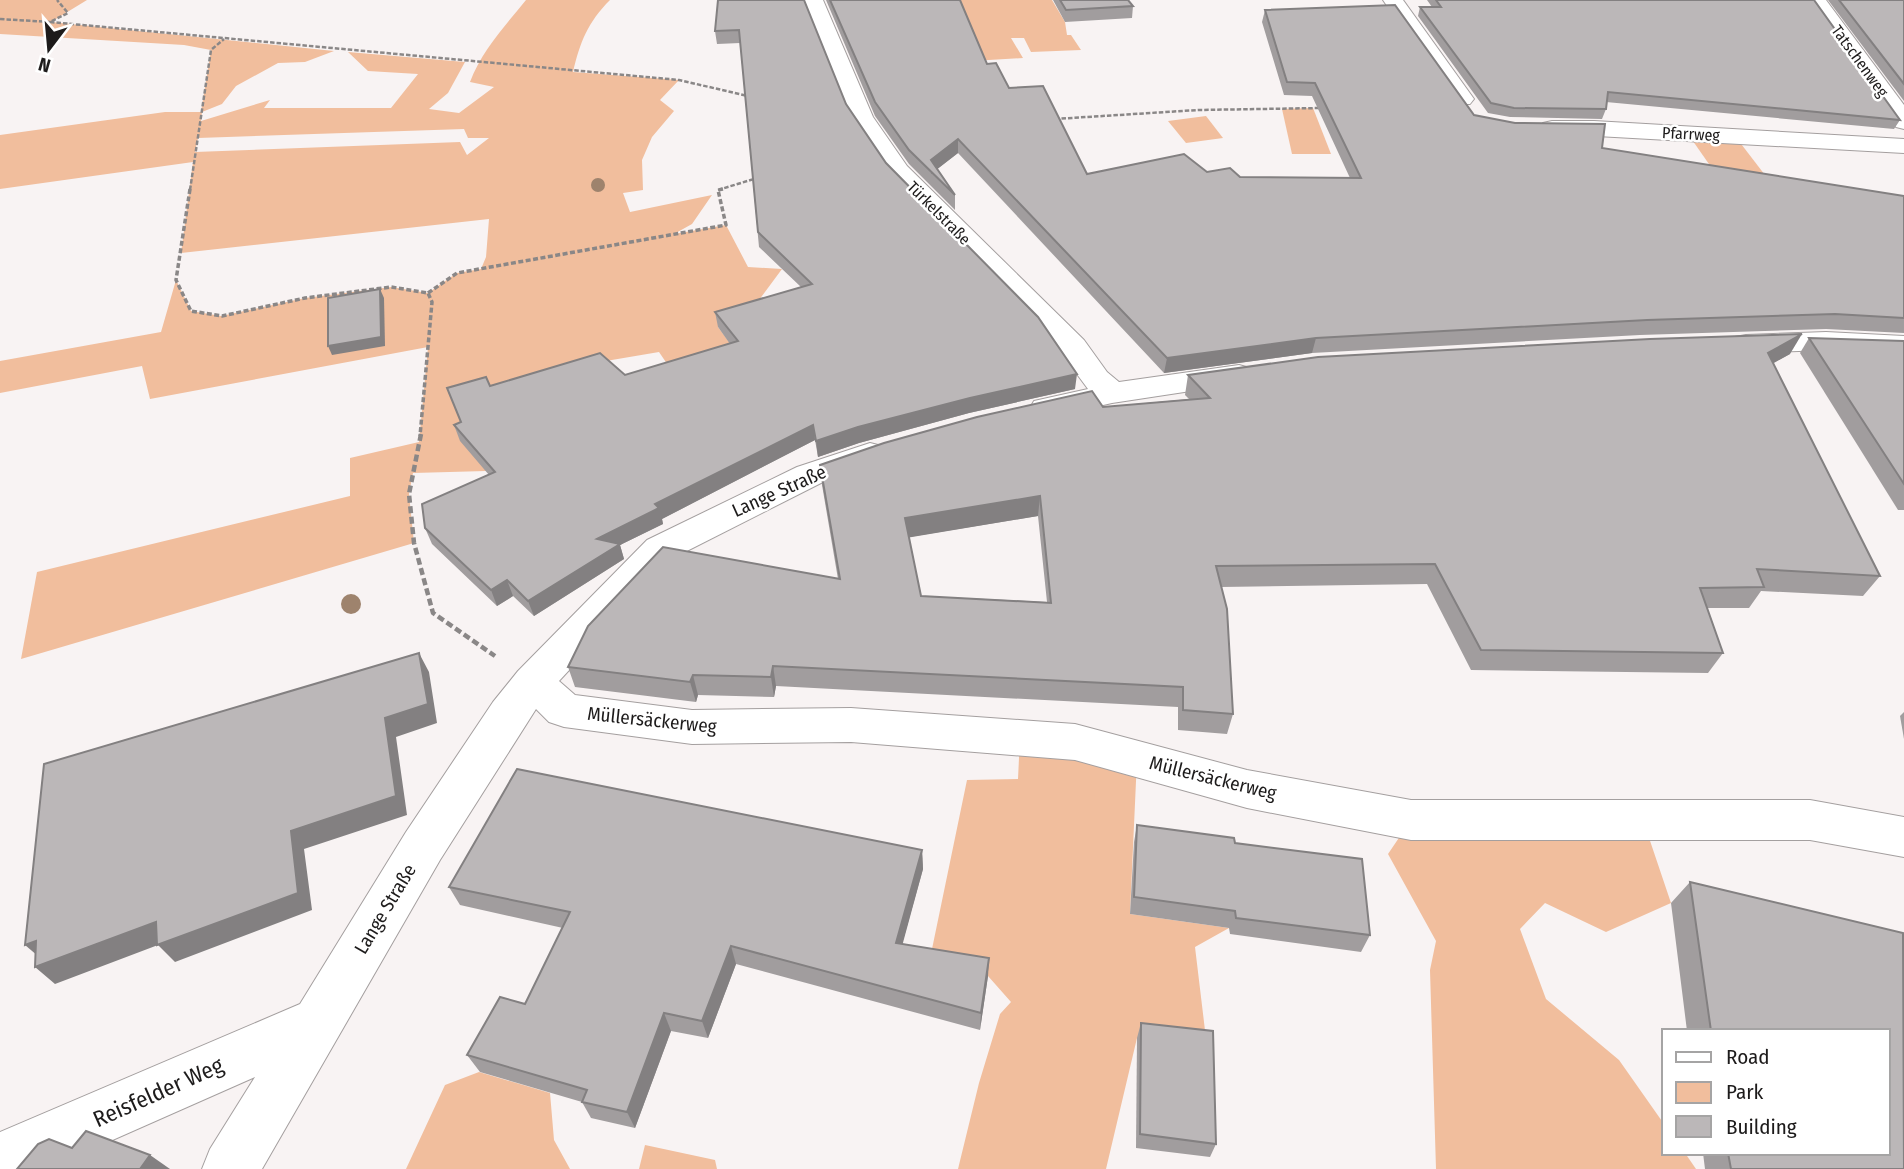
<svg xmlns="http://www.w3.org/2000/svg" width="1904" height="1169" font-family="'Fira Sans Condensed',sans-serif">
<style>
.green{fill:#f1be9d;fill-rule:evenodd}
.lines{fill:none;stroke-linecap:round;stroke-linejoin:round}
.minor-casing{stroke:#a49f9f;stroke-width:2}
.path-far2{stroke:#8a8787;stroke-width:2.5;stroke-dasharray:4.5 2;stroke-linecap:butt}
.path-far1{stroke:#8a8787;stroke-width:3.5;stroke-dasharray:5 2.5;stroke-linecap:butt}
.path{stroke:#8a8787;stroke-width:4.5;stroke-dasharray:7 3.5;stroke-linecap:butt}
.minor{fill:#fff;fill-rule:evenodd}
.tree{fill:#9e836d}
.wall{fill:#a19d9e;fill-rule:evenodd}
.shaded-wall{fill:#838081}
.building{fill:#bbb7b8;stroke:#838081;stroke-width:2;fill-rule:evenodd}
.labels{text-anchor:middle;dominant-baseline:central;stroke-width:5;stroke-linejoin:round;paint-order:stroke}
.far-street-label{font-size:16px;fill:#1d1b1b;stroke:#fff}
.street-label{font-size:19px;fill:#1d1b1b;stroke:#fff}
.near-street-label{font-size:23px;fill:#1d1b1b;stroke:#fff}
</style>
<rect width="100%" height="100%" fill="#f8f3f3"/>
<g class="green">
<path d="M 0,0 L 87,0 L 51,22 L 334,51 L 305,62 L 278,63 L 236,86 L 222,104 L 202,112 L 201,121 L 270,100 L 264,108 L 391,108 L 418,74 L 368,71 L 348,52 L 465,62 L 448,93 L 429,109 L 459,113 L 494,87 L 470,82 C 482,50 505,26 526,0 L 610,0 C 588,22 580,42 573,72 L 679,80 L 660,100 L 674,111 L 652,137 L 642,160 L 643,190 L 623,193 L 630,212 L 712,195 L 692,224 L 674,234 L 726,225 L 748,267 L 782,269 L 745,319 L 718,327 L 740,357 L 676,377 L 659,352 L 541,372 L 453,403 L 486,471 L 413,473 L 409,494 L 414,543 L 21,659 L 37,572 L 350,496 L 350,458 L 419,442 L 428,347 L 150,399 L 142,366 L 0,393 L 0,361 L 161,332 L 176,280 L 191,311 L 221,316 L 305,298 L 391,287 L 428,293 L 457,273 L 481,269 L 486,257 L 489,219 L 181,253 L 193,162 L 0,189 L 0,135 L 165,112 L 201,112 L 211,50 L 184,45 L 0,34 ZM 464,129 L 468,138 L 489,138 L 467,155 L 460,142 L 195,152 L 198,138 Z"/>
<polygon points="954,0 1052,0 1065,22 1067,35 1071,35 1081,50 1031,52 1024,38 1011,38 1023,58 972,61"/>
<polygon points="1313,108 1331,154 1292,154 1282,109"/>
<polygon points="1206,116 1223,138 1186,143 1168,121"/>
<polygon points="1688,134 1735,136 1768,179 1718,177"/>
<polygon points="1020,737 1137,759 1130,914 1229,928 1195,947 1207,1047 1137,1038 1106,1169 958,1169 979,1083 1000,1014 1011,1002 988,976 954,971 932,949 967,780 1018,779"/>
<polygon points="1411,820 1643,820 1671,903 1606,932 1545,903 1520,929 1546,999 1619,1060 1664,1124 1664,1153 1685,1153 1696,1169 1436,1169 1430,970 1436,941 1388,854"/>
<polygon points="479,1072 550,1093 554,1140 570,1169 406,1169 445,1085"/>
<polygon points="645,1145 715,1160 717,1169 639,1169"/>
</g>
<g class="lines">
<g class="minor-casing">
<g id="minor">
<polygon points="803,0 823,0 873,117 907,166 1084,340 1107,372 1119,382 1239,365 1250,368 1255,375 1250,382 1112,403 1046,418 1034,415 1030,408 1034,401 1088,389 1062,354 889,176 849,117"/>
<polygon points="1383,0 1403,0 1474,99 1470,104 1454,104"/>
<polygon points="1806,0 1826,0 1904,105 1904,129 1896,127"/>
<polygon points="1552,121 1594,121 1904,139 1904,153 1543,133 1540,128 1543,123"/>
<polygon points="1826,332 1904,336 1904,354 1826,350 1746,353 1735,351 1731,344 1735,337 1746,335"/>
<polygon points="870,443 882,446 887,454 882,462 821,483 673,558 559,681 575,695 692,710 851,708 1075,724 1247,770 1411,800 1810,800 1904,817 1904,857 1810,840 1411,840 1247,808 1075,760 851,742 692,744 564,727 549,722 536,709 440,860 262,1169 202,1169 210,1149 255,1077 47,1169 0,1169 0,1132 300,1004 406,832 493,702 518,671 647,540 797,467"/>
</g>
</g>
<g class="path-far2">
<polyline points="0,19 50,22 68,13 57,0"/>
<polyline points="50,22 679,80 748,96"/>
<polyline points="1055,119 1198,110 1322,108"/>
<polyline points="190,190 211,50 224,39"/>
<polyline points="718,190 757,178"/>
</g>
<g class="path-far1">
<polyline points="190,189 176,280 191,311 222,316 305,298 391,287 428,293 432,302 420,436"/>
<polyline points="428,293 457,273 726,225 718,190 723,189"/>
</g>
<polyline class="path" points="421,434 409,494 414,543 433,613 495,656"/>
<use href="#minor" class="minor"/>
</g>
<g class="tree">
<circle cx="598" cy="185" r="7"/>
<circle cx="351" cy="604" r="10"/>
</g>
<g class="wall">
<polygon points="718,0 846,104 886,163 1075,389 969,413 859,443 818,457 815,440 662,519 663,524 620,545 624,559 534,616 513,596 497,606 432,544 425,528 489,475 460,441 454,425 461,422 447,388 490,386 625,375 730,344 718,327 715,312 801,287 759,247 740,43 717,44 715,31"/>
<polygon points="826,0 960,0 987,64 1087,174 1207,172 1240,177 1350,178 1312,96 1284,95 1262,22 1265,10 1474,115 1602,148 1904,196 1904,333 1826,329 1640,335 1312,353 1164,373 958,153 937,169 955,195 955,210 909,164 875,116"/>
<polygon points="1053,0 1128,0 1133,6 1132,18 1065,22"/>
<polygon points="1427,0 1814,0 1900,120 1894,129 1606,102 1606,109 1602,119 1510,117 1488,113 1418,16 1420,7 1432,7"/>
<polygon points="1828,0 1904,0 1904,101"/>
<polygon points="1809,338 1904,341 1904,510 1898,510 1800,353"/>
<path d="M 1790,354 L 1773,363 L 1880,576 L 1863,596 L 1761,591 L 1749,608 L 1707,608 L 1723,653 L 1708,673 L 1471,670 L 1427,584 L 1221,587 L 1233,714 L 1227,734 L 1178,730 L 1178,707 L 776,686 L 774,697 L 698,695 L 696,702 L 575,687 L 568,667 L 838,579 L 822,485 L 820,465 L 1103,407 L 1189,399 L 1185,395 L 1188,375 ZM 1038,516 L 1047,602 L 921,596 L 909,537 Z"/>
<polygon points="1904,712 1904,739 1900,716"/>
<polygon points="1137,825 1235,843 1370,935 1361,952 1230,934 1229,928 1130,914 1134,842"/>
<polygon points="922,850 923,869 902,944 988,976 980,1030 736,964 708,1038 671,1031 635,1128 591,1118 582,1102 480,1072 467,1055 525,1004 563,928 460,905 449,887"/>
<polygon points="1690,882 1903,933 1904,1169 1705,1169 1703,1153 1888,1153 1888,1031 1687,1031 1671,903"/>
<polygon points="1141,1023 1216,1144 1210,1157 1136,1148 1137,1038"/>
</g>
<g class="shaded-wall">
<polygon points="958,139 958,153 931,174 931,160"/>
<polygon points="380,289 384,298 385,346 332,355 328,346"/>
<polygon points="1802,334 1790,354 1756,373 1768,353"/>
<polygon points="1316,338 1312,353 1164,373 1167,358"/>
<polygon points="1077,374 1075,389 969,413 859,443 818,457 816,441 858,427 970,398"/>
<polygon points="813,425 815,440 662,519 663,524 620,545 624,559 534,616 528,601 597,539 655,504"/>
<polygon points="1040,496 1038,516 906,538 905,518"/>
<polygon points="507,580 513,596 497,606 491,590"/>
<polygon points="419,653 429,672 437,723 396,737 407,815 304,849 312,910 175,962 158,945 55,984 35,967 156,922 291,831 385,718"/>
<polygon points="773,666 776,686 774,697 771,677"/>
<polygon points="693,675 698,695 696,702 690,682"/>
<polygon points="922,850 923,869 898,961 896,943"/>
<polygon points="36,941 45,962 25,945"/>
<polygon points="731,946 736,964 708,1038 702,1021"/>
<polygon points="989,958 988,976 980,1030 981,1013"/>
<polygon points="664,1013 671,1031 635,1128 627,1112"/>
<polygon points="150,1155 170,1169 140,1169"/>
</g>
<g class="building">
<polygon points="718,0 804,0 846,104 886,163 1038,317 1077,374 970,398 858,427 816,441 813,425 655,504 659,508 597,539 620,544 528,601 507,580 491,590 425,528 422,504 495,472 454,425 461,422 447,388 486,377 490,386 600,353 625,375 738,341 715,312 812,284 758,232 739,30 715,31"/>
<polygon points="830,0 960,0 987,64 996,63 1009,88 1043,86 1087,174 1184,154 1207,172 1230,168 1240,177 1361,178 1315,83 1287,82 1265,10 1395,5 1474,115 1515,123 1605,124 1602,148 1904,196 1904,318 1835,314 1647,320 1316,338 1167,358 958,139 931,160 955,195 909,150 875,102"/>
<polygon points="1060,0 1128,0 1133,6 1066,10"/>
<polygon points="1436,0 1814,0 1900,120 1608,92 1606,109 1514,108 1491,103 1420,7 1441,7"/>
<polygon points="1839,0 1904,0 1904,84"/>
<polygon points="380,289 381,337 328,346 328,298"/>
<path d="M 1802,334 L 1768,353 L 1880,576 L 1757,569 L 1764,587 L 1700,588 L 1723,653 L 1481,650 L 1435,564 L 1216,566 L 1227,609 L 1233,714 L 1183,710 L 1183,687 L 773,666 L 771,677 L 693,675 L 690,682 L 568,667 L 588,626 L 663,547 L 840,579 L 820,465 L 884,443 L 977,417 L 1092,391 L 1103,407 L 1210,398 L 1188,375 L 1318,357 L 1650,339 ZM 1040,496 L 1051,603 L 921,596 L 905,518 Z"/>
<polygon points="1809,338 1904,341 1904,484"/>
<polygon points="419,653 428,704 385,718 396,796 291,831 298,893 157,945 156,922 35,967 36,941 25,945 44,764"/>
<polygon points="517,769 922,850 896,943 989,958 981,1013 731,946 702,1021 664,1013 627,1112 582,1102 587,1090 467,1055 500,997 525,1004 570,912 449,887"/>
<polygon points="1137,825 1234,838 1235,843 1362,859 1370,935 1236,918 1235,911 1134,897"/>
<polygon points="1690,882 1903,933 1904,1169 1731,1169 1728,1153 1888,1153 1888,1031 1711,1031"/>
<polygon points="1141,1023 1213,1031 1216,1144 1140,1134"/>
<polygon points="86,1131 150,1155 140,1169 17,1169 38,1144 49,1139 72,1148"/>
</g>
<g class="labels">
<g class="far-street-label">
<text transform="translate(1860 61) rotate(54)">Tatschenweg</text>
<text transform="translate(1691 134) rotate(3)">Pfarrweg</text>
<text transform="translate(939 213) rotate(45)">Türkelstraße</text>
</g>
<g class="street-label">
<text transform="translate(779 491) rotate(-24)">Lange Straße</text>
<text transform="translate(652 720) rotate(6)">Müllersäckerweg</text>
<text transform="translate(1213 778) rotate(14)">Müllersäckerweg</text>
<text transform="translate(385 909) rotate(-59)">Lange Straße</text>
</g>
<g class="near-street-label">
<text transform="translate(158 1092) rotate(-24)">Reisfelder Weg</text>
</g>
</g>
<rect x="1662" y="1029" width="228" height="126" fill="#ffffff" stroke="#a5a4a4" stroke-width="2"/>
<rect x="1676" y="1052" width="35" height="10" fill="#ffffff" stroke="#a5a4a4" stroke-width="2"/>
<text x="1726" y="1064" font-size="21" fill="#1d1b1b">Road</text>
<rect x="1676" y="1082" width="35" height="21" fill="#f1be9d" stroke="#a5a4a4" stroke-width="2"/>
<text x="1726" y="1099" font-size="21" fill="#1d1b1b">Park</text>
<rect x="1676" y="1116" width="35" height="21" fill="#bbb7b8" stroke="#a5a4a4" stroke-width="2"/>
<text x="1726" y="1134" font-size="21" fill="#1d1b1b">Building</text>
<g transform="translate(49 49) rotate(196)" stroke="#ffffff" stroke-width="5" paint-order="stroke">
<path d="M0-5L12 26L0 18L-12 26Z" fill="#1d1b1b"/>
<text y="-10" font-size="19" font-weight="bold" text-anchor="middle" fill="#1d1b1b">N</text>
</g>
</svg>
